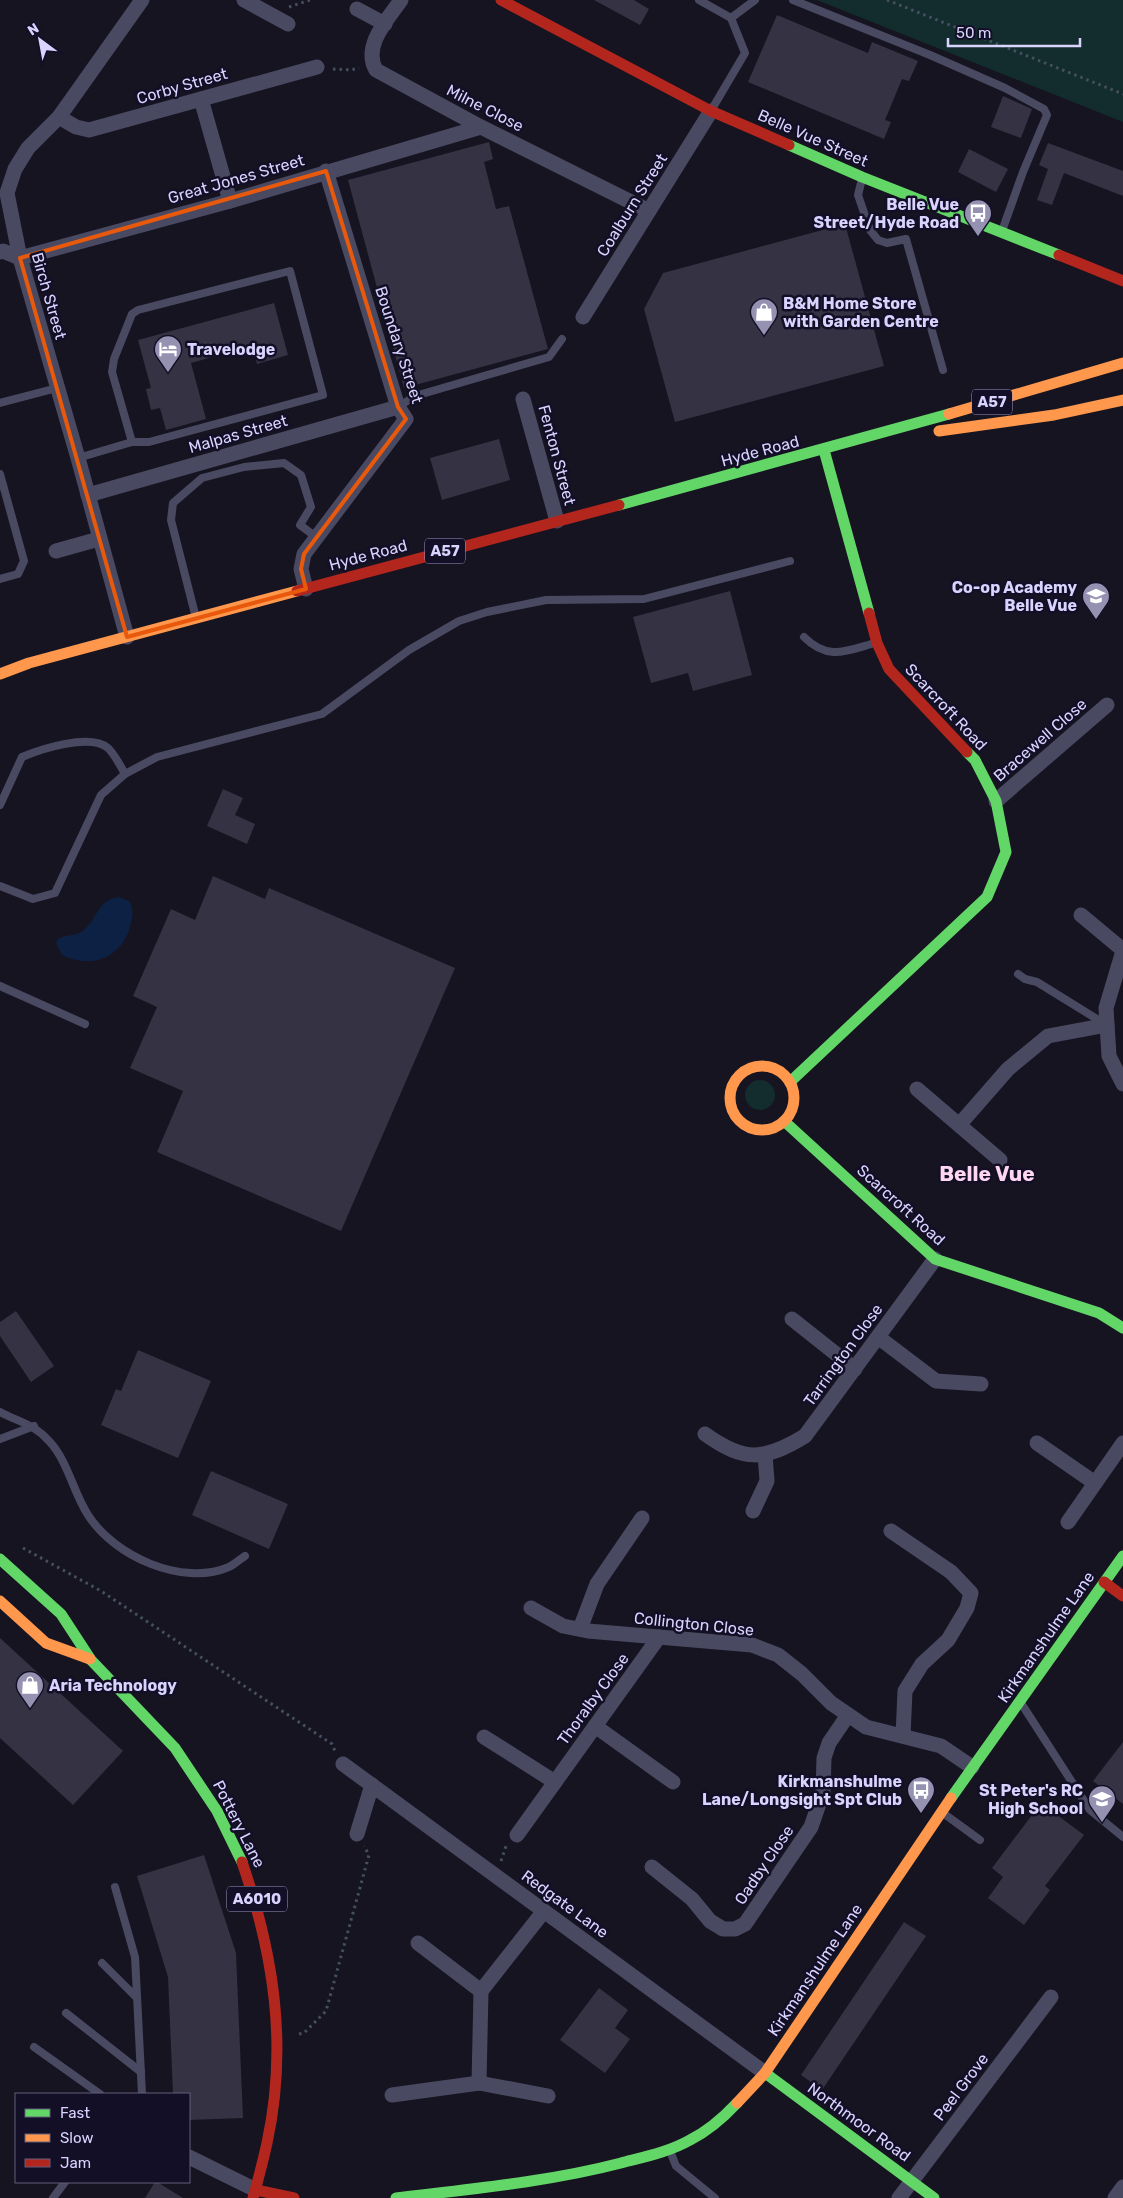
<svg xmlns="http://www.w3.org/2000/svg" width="1123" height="2198" font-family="Rubik,sans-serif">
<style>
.green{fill:#132c2d}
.water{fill:#0d2144}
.building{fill:#343243}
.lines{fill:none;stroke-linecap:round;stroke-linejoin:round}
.path{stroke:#44505f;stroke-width:3;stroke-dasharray:2.5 4;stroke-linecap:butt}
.lane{stroke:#4a4962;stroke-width:8}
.street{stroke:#4a4962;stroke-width:15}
.fast{stroke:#63d668;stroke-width:11}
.slow{stroke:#ff974d;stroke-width:11}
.jam{stroke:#b3261e;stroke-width:11}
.marked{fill:none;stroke:#e8590c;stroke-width:4;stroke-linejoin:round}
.labels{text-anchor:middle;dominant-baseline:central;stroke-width:5;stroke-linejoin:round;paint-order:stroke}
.shield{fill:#130f26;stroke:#9e99be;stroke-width:1}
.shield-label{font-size:15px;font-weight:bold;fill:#d9d4ff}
.street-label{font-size:16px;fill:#d9d4ff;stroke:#130f26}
.poi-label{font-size:16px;font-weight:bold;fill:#d9d4ff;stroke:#130f26;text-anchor:end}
.district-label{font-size:21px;font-weight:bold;fill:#ffd6f0;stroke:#130f26}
</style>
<rect width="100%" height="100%" fill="#161421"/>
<g class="green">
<polygon points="817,0 1123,0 1123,122"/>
<circle cx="760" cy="1095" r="15"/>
</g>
<path class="water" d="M 118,897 L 129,901 C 135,910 132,918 130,927 C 121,959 90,969 62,955 L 56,943 L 58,939 C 66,934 76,937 84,930 C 97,919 98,900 118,897 Z"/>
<g class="building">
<polygon points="594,0 634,0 649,9 640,25"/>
<polygon points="777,15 868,53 872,42 918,61 909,81 902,79 885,120 891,122 884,139 748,82"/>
<polygon points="1003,96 1032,109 1021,138 991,127"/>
<polygon points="489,142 493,159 484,162 496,209 509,206 548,349 404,388 348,180"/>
<polygon points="1048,143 1123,171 1123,196 1064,173 1052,205 1037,200 1048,169 1039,165"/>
<polygon points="969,149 1008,169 996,192 958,172"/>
<polygon points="845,224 884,366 675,422 644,309 663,273"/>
<polygon points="274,303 288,355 257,364 252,346 191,363 206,419 166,430 160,408 151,410 146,389 151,388 138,340"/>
<polygon points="499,439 510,480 442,500 430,458"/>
<polygon points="730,591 752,675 693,691 688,673 651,683 633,617"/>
<polygon points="223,789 243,798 235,815 255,824 247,844 207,826"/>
<polygon points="213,876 265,899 269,888 455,968 341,1231 157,1152 183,1091 130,1068 157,1007 133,996 171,909 195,920"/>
<polygon points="16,1311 54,1366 31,1382 0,1336 0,1322"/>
<polygon points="138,1350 211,1381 178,1458 101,1425 116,1389 121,1391"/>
<polygon points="211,1471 288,1504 269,1549 192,1515"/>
<polygon points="0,1638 123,1751 73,1805 0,1738"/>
<polygon points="1123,1742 1123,1804 1093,1781"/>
<polygon points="1041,1803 1084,1835 1045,1886 1050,1890 1024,1925 988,1898 1003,1877 992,1868"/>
<polygon points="204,1855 236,1953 243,2118 189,2120 189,2094 173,2094 168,1977 137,1876"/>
<polygon points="904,1922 926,1936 822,2090 801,2075"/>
<polygon points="599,1988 628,2010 615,2028 630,2039 605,2073 560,2040"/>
<polygon points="155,2182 157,2182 183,2198 145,2198"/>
</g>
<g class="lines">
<g class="path">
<polyline points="887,0 1123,94"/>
<polyline points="289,7 310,0"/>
<polyline points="333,69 351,70 359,68"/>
<polyline points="23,1548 101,1591 332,1744 335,1751"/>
<polyline points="501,1861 506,1846"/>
<polyline points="299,2034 304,2033 326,2011 369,1855 364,1846"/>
</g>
<g class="lane">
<polyline points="699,0 731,18 745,53 712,109"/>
<polyline points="793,0 930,55 1005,88 1044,109 1047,115 1023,172 1002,231"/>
<polyline points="731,18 755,0"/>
<polyline points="862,179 858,195 870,230 878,240 887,243 906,239 943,370"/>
<polyline points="0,403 57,388"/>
<polyline points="398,407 415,396 549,357 562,339"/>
<polyline points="78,458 132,442 112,372 114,359 132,314 138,310 290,271 323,395 149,442 132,442"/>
<polyline points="0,474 24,561 18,574 0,579"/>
<polyline points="195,614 171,520 173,503 202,478 244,467 284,463 301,475 311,507 300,525 316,537"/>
<path d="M 804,637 C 828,661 846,651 875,643"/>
<path d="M 0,805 L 22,757 C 41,749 90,733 108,748 C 115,755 120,765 125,774"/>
<polyline points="0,886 33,899 55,893 101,795 125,774 157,757 322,714 409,650 459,621 487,612 546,600 644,599 790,561"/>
<polyline points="1018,974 1025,979 1037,982 1105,1024"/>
<polyline points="0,986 85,1024"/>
<path d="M 0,1412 C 19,1422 34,1424 49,1441 C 68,1461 73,1492 88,1515 C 114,1556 182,1587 229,1567 C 235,1564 240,1559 245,1556"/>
<polyline points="0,1439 34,1426"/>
<polyline points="1021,1703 1090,1810 1123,1837"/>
<polyline points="943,1813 980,1840"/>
<polyline points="115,1887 135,1957 142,2094"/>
<polyline points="102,1963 137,1998"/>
<polyline points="66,2013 141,2072"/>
<polyline points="34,2047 100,2094"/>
<polyline points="670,2151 676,2166 715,2198"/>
<polyline points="53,2198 65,2182"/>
</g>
<g class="street">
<polyline points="244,0 288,24"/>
<path d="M 401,0 C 388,19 362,46 376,70 L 481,127 L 649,211"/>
<polyline points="357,9 385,24"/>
<polyline points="201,99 230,201"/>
<polyline points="59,117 76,127 89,130 317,67"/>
<polyline points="0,252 3,251 20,258 230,201 481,127"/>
<polyline points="583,317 711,111"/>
<polyline points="523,399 557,521"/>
<polyline points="88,495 398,407"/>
<polyline points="56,551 99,539"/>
<polyline points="306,589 301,569 304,554 406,419 398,407 326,171"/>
<polyline points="127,637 78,458 20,258 7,193 15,169 28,148 59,117 142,0"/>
<polyline points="996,801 1107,705"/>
<polyline points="1081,915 1123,950"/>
<polyline points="1123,951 1106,1008 1109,1056 1123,1084"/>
<polyline points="917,1089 959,1125"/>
<polyline points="1000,1160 959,1125 1008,1069 1048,1036 1107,1025"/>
<polyline points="792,1319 855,1369"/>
<polyline points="878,1337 936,1381 981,1384"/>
<path d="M 705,1434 C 744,1462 764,1461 805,1436 L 935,1259"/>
<polyline points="1037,1443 1095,1483"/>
<polyline points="753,1511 767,1481 765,1454"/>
<polyline points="1068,1522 1123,1443"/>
<polyline points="891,1531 951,1572 971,1593 967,1608 948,1640 922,1664 905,1691 903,1736"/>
<polyline points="531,1608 563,1626 588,1631 752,1645 778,1655 802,1674 831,1703 866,1727 941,1746 972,1767"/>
<polyline points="580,1629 597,1584 642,1518"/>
<polyline points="595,1726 673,1782"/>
<polyline points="484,1737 555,1782"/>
<polyline points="343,1764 765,2073"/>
<polyline points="357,1834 372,1785"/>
<polyline points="517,1835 659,1637"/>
<polyline points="652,1867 692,1899 710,1921 723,1929 735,1929 745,1924 811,1827 823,1792 824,1758 829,1743 848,1715"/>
<polyline points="544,1911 481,1991 479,2083 548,2096"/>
<polyline points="418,1943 481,1991"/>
<polyline points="392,2095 479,2083"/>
<polyline points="189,2157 256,2190"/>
<polyline points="899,2198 1051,1997"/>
<polyline points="1115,2198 1123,2187"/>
</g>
<g class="fast">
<polyline points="789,145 862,177 1059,255"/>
<polyline points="824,450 869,613"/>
<polyline points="619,505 949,414"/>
<polyline points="790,1082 987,897 1006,852 996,801 975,760 967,752"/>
<polyline points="784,1121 935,1259 1099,1313 1123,1328"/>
<polyline points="0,1559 61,1614 91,1660 175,1748 217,1811 242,1862"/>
<polyline points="951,1798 1123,1556"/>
<polyline points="765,2073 934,2198"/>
<path d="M 396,2198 C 471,2189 548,2182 621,2163 C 644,2157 669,2152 690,2140 C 708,2131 723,2118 737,2103"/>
</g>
<g class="slow">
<polyline points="949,414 1123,363"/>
<polyline points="939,431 1054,415 1123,400"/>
<polyline points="0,674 29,663 297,591"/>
<circle cx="762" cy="1098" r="32"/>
<polyline points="0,1601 46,1643 90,1659"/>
<polyline points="737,2103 765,2073 951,1798"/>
</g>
<g class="jam">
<polyline points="501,0 711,111 789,145"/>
<polyline points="1059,255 1123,281"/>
<polyline points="297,591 619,505"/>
<polyline points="869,613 877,643 889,669 967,752"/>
<polyline points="1104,1582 1123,1596"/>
<path d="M 242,1862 C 274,1955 288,2046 267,2143 C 263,2161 258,2180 253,2198"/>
<polyline points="256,2190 294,2198"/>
</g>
</g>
<path class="marked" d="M 326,171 L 398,407 L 406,419 L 304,554 L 301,569 L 306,589 L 127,637 L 20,258 Z"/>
<defs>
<g id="bus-pin" transform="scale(1.4375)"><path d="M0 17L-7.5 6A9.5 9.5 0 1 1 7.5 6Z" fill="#9591b1" stroke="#130f26"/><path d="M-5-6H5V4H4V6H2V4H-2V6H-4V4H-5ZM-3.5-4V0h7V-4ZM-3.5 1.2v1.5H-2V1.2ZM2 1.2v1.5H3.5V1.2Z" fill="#fff"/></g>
<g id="shop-pin" transform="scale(1.4375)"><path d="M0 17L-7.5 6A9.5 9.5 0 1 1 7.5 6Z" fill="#9591b1" stroke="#130f26"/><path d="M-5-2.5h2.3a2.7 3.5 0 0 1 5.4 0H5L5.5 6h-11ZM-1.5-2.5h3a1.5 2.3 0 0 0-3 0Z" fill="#fff"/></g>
<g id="hotel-pin" transform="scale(1.4375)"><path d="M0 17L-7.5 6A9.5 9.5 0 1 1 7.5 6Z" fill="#9591b1" stroke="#130f26"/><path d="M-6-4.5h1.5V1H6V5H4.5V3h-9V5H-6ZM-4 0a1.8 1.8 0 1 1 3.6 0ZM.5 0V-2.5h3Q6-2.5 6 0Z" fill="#fff"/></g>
<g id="school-pin" transform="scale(1.4375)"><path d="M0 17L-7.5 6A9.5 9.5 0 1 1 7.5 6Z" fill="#9591b1" stroke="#130f26"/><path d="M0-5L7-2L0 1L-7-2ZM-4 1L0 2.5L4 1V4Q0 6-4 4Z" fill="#fff"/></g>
</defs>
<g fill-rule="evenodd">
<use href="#bus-pin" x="978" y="213"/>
<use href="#shop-pin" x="764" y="312"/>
<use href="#hotel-pin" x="168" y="349"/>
<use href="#school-pin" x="1096" y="596"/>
<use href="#shop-pin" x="30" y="1685"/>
<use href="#bus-pin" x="921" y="1790"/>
<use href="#school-pin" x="1102" y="1799"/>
</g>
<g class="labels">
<g class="shield">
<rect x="972" y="389.5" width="40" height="25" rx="4"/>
<rect x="425" y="538.5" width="40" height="25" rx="4"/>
<rect x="227" y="1886.5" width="60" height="25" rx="4"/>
</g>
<g class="shield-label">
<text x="992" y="402">A57</text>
<text x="445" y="551">A57</text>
<text x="257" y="1899">A6010</text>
</g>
<g class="street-label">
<text transform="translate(182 86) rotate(-16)">Corby Street</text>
<text transform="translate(485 108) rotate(27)">Milne Close</text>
<text transform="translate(813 138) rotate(24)">Belle Vue Street</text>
<text transform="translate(236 179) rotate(-16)">Great Jones Street</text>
<text transform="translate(632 205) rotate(-58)">Coalburn Street</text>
<text transform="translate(49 296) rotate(74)">Birch Street</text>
<text transform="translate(399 345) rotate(72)">Boundary Street</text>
<text transform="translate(238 434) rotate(-16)">Malpas Street</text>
<text transform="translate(760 451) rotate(-15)">Hyde Road</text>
<text transform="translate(557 455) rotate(75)">Fenton Street</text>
<text transform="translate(368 555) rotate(-15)">Hyde Road</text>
<text transform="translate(946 707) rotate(47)">Scarcroft Road</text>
<text transform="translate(1040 740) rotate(-41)">Bracewell Close</text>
<text transform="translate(901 1205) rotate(42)">Scarcroft Road</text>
<text transform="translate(843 1355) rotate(-54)">Tarrington Close</text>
<text transform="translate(694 1624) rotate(6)">Collington Close</text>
<text transform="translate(1046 1637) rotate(-55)">Kirkmanshulme Lane</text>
<text transform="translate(593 1699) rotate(-54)">Thoralby Close</text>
<text transform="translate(239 1824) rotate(63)">Pottery Lane</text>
<text transform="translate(764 1865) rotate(-56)">Oadby Close</text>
<text transform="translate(565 1904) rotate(36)">Redgate Lane</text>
<text transform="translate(815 1970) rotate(-56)">Kirkmanshulme Lane</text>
<text transform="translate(961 2087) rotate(-53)">Peel Grove</text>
<text transform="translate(859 2122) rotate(36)">Northmoor Road</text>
</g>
<g class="poi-label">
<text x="959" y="204">Belle Vue<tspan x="959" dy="18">Street/Hyde Road</tspan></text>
<text x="783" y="303" text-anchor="start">B&amp;M Home Store<tspan x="783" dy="18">with Garden Centre</tspan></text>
<text x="187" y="349" text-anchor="start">Travelodge</text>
<text x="1077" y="587">Co-op Academy<tspan x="1077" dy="18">Belle Vue</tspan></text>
<text x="49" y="1685" text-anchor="start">Aria Technology</text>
<text x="902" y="1781">Kirkmanshulme<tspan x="902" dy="18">Lane/Longsight Spt Club</tspan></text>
<text x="1083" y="1790">St Peter's RC<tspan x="1083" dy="18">High School</tspan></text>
</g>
<g class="district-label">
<text x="987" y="1173">Belle Vue</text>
</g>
</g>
<rect x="15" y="2093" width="175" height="90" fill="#130f26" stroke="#625e7d"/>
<rect x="25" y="2109" width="25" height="8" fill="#63d668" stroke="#625e7d"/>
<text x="60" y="2118" font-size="15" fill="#d9d4ff">Fast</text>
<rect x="25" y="2134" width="25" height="8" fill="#ff974d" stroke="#625e7d"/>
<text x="60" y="2143" font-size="15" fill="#d9d4ff">Slow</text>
<rect x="25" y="2159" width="25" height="8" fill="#b3261e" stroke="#625e7d"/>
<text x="60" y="2168" font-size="15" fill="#d9d4ff">Jam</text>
<g transform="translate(40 40) rotate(328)" stroke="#130f26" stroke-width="4" paint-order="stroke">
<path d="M0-4L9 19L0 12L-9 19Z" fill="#d9d4ff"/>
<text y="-8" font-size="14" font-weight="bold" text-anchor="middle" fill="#d9d4ff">N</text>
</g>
<path d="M948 38v8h132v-8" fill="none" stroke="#d9d4ff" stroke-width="2.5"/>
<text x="956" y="38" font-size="15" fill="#d9d4ff" stroke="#130f26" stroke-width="4" paint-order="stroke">50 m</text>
</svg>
